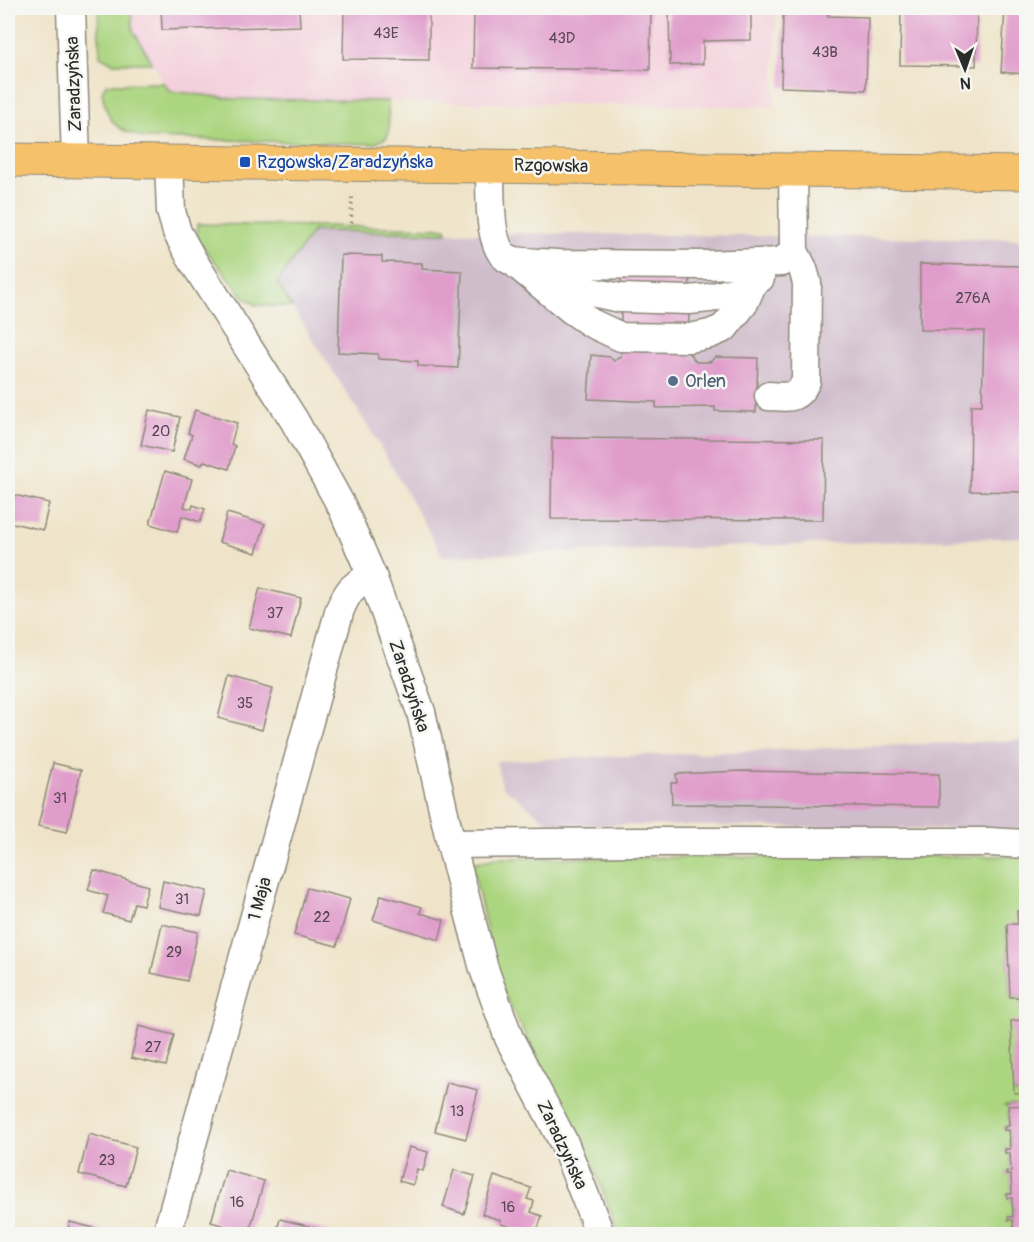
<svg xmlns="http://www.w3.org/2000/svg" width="1034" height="1242" font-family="Pangolin,sans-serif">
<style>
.built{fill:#f4cfdc}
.industrial{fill:#d0bdcc}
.green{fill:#acd580;stroke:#6c8056;stroke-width:1.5}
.building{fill:#e09ccb}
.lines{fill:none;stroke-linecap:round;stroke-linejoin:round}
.minor-casing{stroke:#8d887a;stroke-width:31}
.major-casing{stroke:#8d887a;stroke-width:35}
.path{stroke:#8d887a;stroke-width:4;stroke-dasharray:1.5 4.5;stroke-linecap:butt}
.minor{stroke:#fff;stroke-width:28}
.major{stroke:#f5c16b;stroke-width:33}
.transit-dot{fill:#1a4fb4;stroke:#f6f6f2;stroke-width:2}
.service-dot{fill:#5c6f8a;stroke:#f6f6f2;stroke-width:2}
.labels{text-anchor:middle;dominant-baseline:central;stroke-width:5;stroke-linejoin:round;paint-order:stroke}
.number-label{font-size:15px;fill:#584753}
.street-label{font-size:18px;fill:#2b2b2b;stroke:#f6f6f2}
.transit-label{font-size:18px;fill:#164399;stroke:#f6f6f2;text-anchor:start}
.service-label{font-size:18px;fill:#4e5e75;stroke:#f6f6f2;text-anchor:start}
</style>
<rect width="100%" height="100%" fill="#f6f6f2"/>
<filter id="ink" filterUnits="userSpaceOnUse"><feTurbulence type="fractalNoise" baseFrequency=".0167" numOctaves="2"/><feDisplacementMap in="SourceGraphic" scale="12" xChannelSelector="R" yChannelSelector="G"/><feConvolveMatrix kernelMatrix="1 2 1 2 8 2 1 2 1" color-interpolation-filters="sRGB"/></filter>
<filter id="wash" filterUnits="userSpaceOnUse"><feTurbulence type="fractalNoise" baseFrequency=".008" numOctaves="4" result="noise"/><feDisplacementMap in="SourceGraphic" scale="24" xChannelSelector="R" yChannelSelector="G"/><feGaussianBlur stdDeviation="1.35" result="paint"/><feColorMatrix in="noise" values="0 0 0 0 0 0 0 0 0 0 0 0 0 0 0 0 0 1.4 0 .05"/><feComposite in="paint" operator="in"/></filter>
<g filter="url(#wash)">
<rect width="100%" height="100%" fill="#efe4c9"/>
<polygon class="built" points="131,8 776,8 774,107 235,99 169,91 133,30"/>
<g class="industrial">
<polygon points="313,231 1026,239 1026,537 443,556 379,444 277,283"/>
<polygon points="1026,740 1026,830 550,824 502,786 496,761"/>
</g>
<g class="green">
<polygon points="98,8 131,8 133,30 152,63 113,63 100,56"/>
<path d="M 164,83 L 170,91 L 235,99 L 388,101 L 389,132 L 386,138 L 374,144 L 144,138 C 113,128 109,124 102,92 L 106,84 Z"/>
<polygon points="197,224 446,228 447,233 313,231 277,283 292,307 256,305 245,298 198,241"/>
<polygon points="1026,856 1026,911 1017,911 1018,924 1007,925 1010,997 1021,997 1022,1020 1014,1093 1025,1093 1026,1105 1003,1106 1008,1107 1009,1126 1004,1127 1004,1130 1009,1130 1010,1149 1005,1149 1005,1152 1010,1153 1011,1172 1006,1172 1006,1175 1011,1175 1012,1194 1007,1194 1007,1198 1012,1198 1013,1217 1008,1217 1008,1220 1013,1220 1014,1234 619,1234 592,1163 498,982 472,863 497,858"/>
</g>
<g id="blocks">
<g class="building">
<polygon points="161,8 299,8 300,26 162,30"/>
<polygon points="344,8 429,8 429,60 343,59"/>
<polygon points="474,8 651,8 650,70 473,68"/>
<polygon points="787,8 828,8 828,16 868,17 866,90 781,87 783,15 787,15"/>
<polygon points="901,8 977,8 976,66 900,65"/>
<polygon points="1005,8 1026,8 1026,74 1001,72"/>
<polygon points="751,9 751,40 703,41 703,64 670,65 669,10"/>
<polygon points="341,255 382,256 382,262 422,263 422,269 462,271 458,368 418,366 418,361 378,359 378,354 338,352"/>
<polygon points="621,262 690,264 688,352 696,362 710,362 715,357 758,358 756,412 715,411 715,407 656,408 656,402 588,399 591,355 610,357 614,361 618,357 621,357"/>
<polygon points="920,264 1026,266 1026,492 970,491 971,405 982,405 984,331 920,330"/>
<polygon points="149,410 180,417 172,452 141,445"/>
<polygon points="195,410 237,423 231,444 235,446 229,469 204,461 202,465 184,459 192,435 188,433"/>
<polygon points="552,438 824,440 823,520 551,519"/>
<polygon points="165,471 192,479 184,507 192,509 193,505 205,509 200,522 182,516 177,532 150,524"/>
<polygon points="14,495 49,503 43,530 8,522"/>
<polygon points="227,513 265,524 256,553 219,542"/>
<polygon points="260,588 301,598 291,638 249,628"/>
<polygon points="229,676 273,688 262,730 218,718"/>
<polygon points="53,763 81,770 67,832 38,826"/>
<polygon points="742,771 939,774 939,807 672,804 671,783 677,783 676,774"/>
<polygon points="94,870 148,886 143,905 134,903 129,920 103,913 108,896 88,890"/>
<polygon points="163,881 207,891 201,916 158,907"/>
<polygon points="307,888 350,899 337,946 294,935"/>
<polygon points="381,895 422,907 420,913 444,920 439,940 373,920"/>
<polygon points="1017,911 1026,911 1026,1093 1014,1093 1011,1021 1022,1020 1021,1008 1021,997 1010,997 1007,924 1018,924"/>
<polygon points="162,924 198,932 187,981 151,973"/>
<polygon points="139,1026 174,1035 166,1066 131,1058"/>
<polygon points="447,1082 478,1090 466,1139 435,1131"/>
<polygon points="1026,1105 1026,1234 1014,1234 1013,1220 1008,1220 1008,1217 1013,1217 1012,1198 1007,1198 1007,1194 1012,1194 1011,1175 1006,1175 1006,1172 1011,1172 1010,1153 1005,1153 1005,1149 1010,1149 1009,1130 1004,1130 1004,1127 1009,1126 1008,1106"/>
<polygon points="89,1134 136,1147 126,1186 79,1174"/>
<polygon points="409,1147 428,1152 423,1171 417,1169 413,1185 399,1181"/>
<polygon points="226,1170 264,1181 249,1233 211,1222"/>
<polygon points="454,1170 475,1176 464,1214 443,1207"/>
<polygon points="494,1176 531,1188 527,1199 534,1201 531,1212 542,1216 536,1234 501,1224 500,1220 482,1214"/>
<polygon points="280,1219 339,1234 276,1234"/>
<polygon points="70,1222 115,1233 115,1234 67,1234"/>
</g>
</g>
</g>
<g filter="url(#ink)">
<use href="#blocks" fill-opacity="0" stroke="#8d887a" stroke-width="1.5"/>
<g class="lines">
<g class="minor-casing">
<g id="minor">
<polyline points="71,8 76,161"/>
<polyline points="169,162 171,211 177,232 193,261 294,420 342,507 372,576 421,712 451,844 484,969 509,1038 564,1143 600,1234"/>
<path d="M 490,165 C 491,187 486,250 510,260 C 520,263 547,263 558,264 L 705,265 L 782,262 L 794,251 L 793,170"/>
<polyline points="510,259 572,310 591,323 621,337 689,338 710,334 724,328 744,303 753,282"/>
<polyline points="543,278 568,287 620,298 689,300 710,298 736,291 760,278"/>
<path d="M 769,396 C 789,397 797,400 806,381 L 807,283 L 803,269 L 794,251"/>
<polyline points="451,844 636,842 990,842 1026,844"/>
<path d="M 167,1234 L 340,609 C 349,589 352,586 372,576"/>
</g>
</g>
<g class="major-casing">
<polyline id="major" points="8,160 1026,173"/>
</g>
<polyline class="path" points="351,223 352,197"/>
<use href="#minor" class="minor"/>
<use href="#major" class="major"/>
</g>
</g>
<rect class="transit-dot" x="239" y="156" width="12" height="12" rx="3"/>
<circle class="service-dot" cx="673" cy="381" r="6"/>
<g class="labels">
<g class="number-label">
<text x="386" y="33">43E</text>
<text x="562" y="38">43D</text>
<text x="825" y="52">43B</text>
<text x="973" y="298">276A</text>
<text x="161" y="431">20</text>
<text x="275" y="613">37</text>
<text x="245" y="703">35</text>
<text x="60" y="798">31</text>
<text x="182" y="899">31</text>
<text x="322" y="917">22</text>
<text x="174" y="952">29</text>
<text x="153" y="1047">27</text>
<text x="457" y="1111">13</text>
<text x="107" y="1160">23</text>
<text x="237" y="1202">16</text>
<text x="508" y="1207">16</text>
</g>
<g class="street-label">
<text transform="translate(74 84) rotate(-92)">Zaradzyńska</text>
<text transform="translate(551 166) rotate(1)">Rzgowska</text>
<text transform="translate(409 686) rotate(72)">Zaradzyńska</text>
<text transform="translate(260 899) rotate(-75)">1 Maja</text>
<text transform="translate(562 1145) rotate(65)">Zaradzyńska</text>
</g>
<g class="transit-label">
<text x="257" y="162">Rzgowska/Zaradzyńska</text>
</g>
<g class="service-label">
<text x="685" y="381">Orlen</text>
</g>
</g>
<rect width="1034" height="1242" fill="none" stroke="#f6f6f2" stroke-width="30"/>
<g transform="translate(965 69) rotate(178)" stroke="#f6f6f2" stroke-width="4.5" paint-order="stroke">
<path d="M0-4.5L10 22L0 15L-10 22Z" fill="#2b2b2b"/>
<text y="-9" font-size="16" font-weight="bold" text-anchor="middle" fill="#2b2b2b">N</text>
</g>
</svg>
